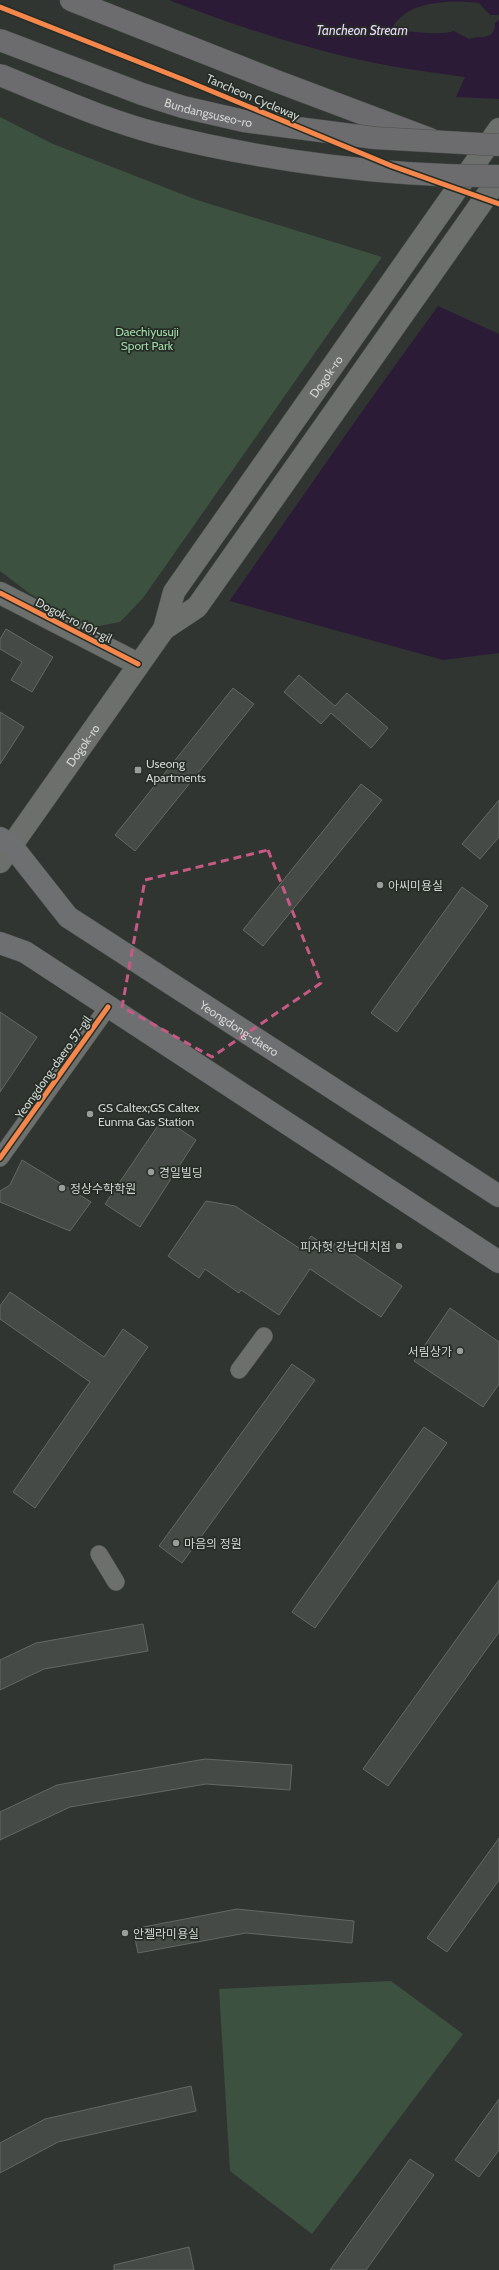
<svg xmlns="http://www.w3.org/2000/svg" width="499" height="2270" font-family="Cabin,'Noto Sans KR',sans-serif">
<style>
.green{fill:#3d5140}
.water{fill:#2b1b37}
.pier{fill:#303531}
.building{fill:#464a47;stroke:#646865}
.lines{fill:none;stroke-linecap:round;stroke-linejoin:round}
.street-casing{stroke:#4d514e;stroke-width:18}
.secondary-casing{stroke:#4d514e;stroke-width:23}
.primary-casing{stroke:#4d514e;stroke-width:23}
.highway-casing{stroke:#4d514e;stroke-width:23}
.street{stroke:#6c6f6c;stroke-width:17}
.secondary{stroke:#6c6f6c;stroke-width:22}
.primary{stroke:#6e6f71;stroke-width:22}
.highway{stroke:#6c6b6d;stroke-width:22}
.highway-bridge-casing{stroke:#4d514e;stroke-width:23;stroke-linecap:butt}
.highway-bridge{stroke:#6c6b6d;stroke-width:22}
.cycleway-casing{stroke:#262c26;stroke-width:8}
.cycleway{stroke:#f5874c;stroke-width:5}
.marked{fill:none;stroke:#c75a85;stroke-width:3;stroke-dasharray:8 5;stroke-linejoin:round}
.poi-dot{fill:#999e9a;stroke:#262c26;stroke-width:1.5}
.labels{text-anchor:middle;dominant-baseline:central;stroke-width:3.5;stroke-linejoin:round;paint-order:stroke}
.street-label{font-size:12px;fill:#d1d6d2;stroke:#262c26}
.park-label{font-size:12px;fill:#9fdba9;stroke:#262c26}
.poi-label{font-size:12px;fill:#d1d6d2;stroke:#262c26;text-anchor:start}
.water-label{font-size:13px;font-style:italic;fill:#ecd7fd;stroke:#262c26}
</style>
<rect width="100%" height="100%" fill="#303531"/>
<g class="green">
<polygon points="0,117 53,144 197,200 382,257 143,598 120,622 89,628 29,593 0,571"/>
<polygon points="391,1981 463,2034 312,2234 230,2171 219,1989"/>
</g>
<g class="water">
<path d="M 169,0 L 499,0 L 499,15 L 490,15 L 479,3 C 448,0 406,0 391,30 C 408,31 439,36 454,31 L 469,39 C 481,35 495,41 495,23 L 499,20 L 499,99 L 456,97 L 465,77 C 435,73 405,69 375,63 C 305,49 236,26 169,0 Z"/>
<polygon points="438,306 499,334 499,653 443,660 226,600"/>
</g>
<polygon class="pier" points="437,304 228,603 224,601 224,599"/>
<g class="building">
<polygon points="6,629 53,657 32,692 11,680 22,662 0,649 0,639"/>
<polygon points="299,675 335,706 347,693 388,728 371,748 331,713 321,724 284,692"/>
<polygon points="233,688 254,704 135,851 115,835"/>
<polygon points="0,712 24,727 0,764"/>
<polygon points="361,784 382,800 263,946 243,930"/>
<polygon points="499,800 499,837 480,859 462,844"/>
<polygon points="462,887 488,906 397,1032 371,1013"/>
<polygon points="0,1012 37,1037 0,1092"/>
<polygon points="163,1118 196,1140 140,1227 105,1204"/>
<polygon points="22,1160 91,1202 70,1231 0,1202 0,1191 10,1185"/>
<polygon points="206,1201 235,1206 302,1250 311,1236 331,1249 336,1242 402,1286 381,1317 310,1269 279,1315 241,1290 239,1293 205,1269 199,1278 168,1256"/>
<polygon points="10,1292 104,1357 123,1329 148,1347 35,1508 13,1492 90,1382 0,1319 0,1306"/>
<polygon points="450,1308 499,1342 499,1384 483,1407 414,1361"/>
<polygon points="292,1364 315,1380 182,1563 159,1546"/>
<polygon points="424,1427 447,1443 315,1628 292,1612"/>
<polygon points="499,1580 499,1632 388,1786 363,1769"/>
<polygon points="143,1624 148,1651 44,1669 0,1690 0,1660 36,1643"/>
<polygon points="205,1759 292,1765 290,1790 206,1784 70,1807 0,1840 0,1812 57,1785"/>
<polygon points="499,1838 499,1880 447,1952 427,1938"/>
<polygon points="237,1909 354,1921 352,1943 246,1933 138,1953 133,1929"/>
<polygon points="191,2086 196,2111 58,2142 0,2173 0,2143 45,2119"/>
<polygon points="499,2099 499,2150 479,2177 455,2160"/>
<polygon points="410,2159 434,2175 366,2270 330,2270"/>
<polygon points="189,2247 194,2270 114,2270 114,2265"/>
</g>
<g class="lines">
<g class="street-casing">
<g id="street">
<polyline points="0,1158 108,1007"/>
<polyline points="239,1370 264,1336"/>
<polyline points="99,1554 116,1582"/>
</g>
</g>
<g class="secondary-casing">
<g id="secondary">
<polyline points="0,593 138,664"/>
<path id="s1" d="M 164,629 L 174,592 L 499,129"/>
<path id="s2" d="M 0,862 L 164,629 L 197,607 L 499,178"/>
</g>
</g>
<g class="primary-casing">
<g id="primary">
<path id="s3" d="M 0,838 L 12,846 L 68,917 L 499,1196"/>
<polyline points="0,943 25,952 499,1262"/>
</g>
</g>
<g class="highway-casing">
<polyline id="highway" points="71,0 276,81 430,139"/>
</g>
<use href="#street" class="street"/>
<use href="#secondary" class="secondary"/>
<use href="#primary" class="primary"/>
<use href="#highway" class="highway"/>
<g class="highway-bridge-casing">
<g id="highway-bridge">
<path id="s4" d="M 0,40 L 142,94 L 183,107 L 244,121 L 375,138 L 499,145"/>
<path d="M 0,75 C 52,96 105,120 159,134 C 266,161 389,177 499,176"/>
</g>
</g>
<use href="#highway-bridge" class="highway-bridge"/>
<g class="cycleway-casing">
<g id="cycleway">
<polyline points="0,7 187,81 392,166 499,204"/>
<polyline points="0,593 138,664"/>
<polyline points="0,1158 108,1007"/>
</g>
</g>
<use href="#cycleway" class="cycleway"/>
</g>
<path class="marked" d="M 268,850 L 321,983 L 212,1057 L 122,1007 L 145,880 Z"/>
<g class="poi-dot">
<rect x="134" y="766" width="8" height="8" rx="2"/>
<circle cx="380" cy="885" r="4"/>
<circle cx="90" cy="1114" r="4"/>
<circle cx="151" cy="1172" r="4"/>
<circle cx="62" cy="1188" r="4"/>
<circle cx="399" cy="1246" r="4"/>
<circle cx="460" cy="1351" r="4"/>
<circle cx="176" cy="1543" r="4"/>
<circle cx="125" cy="1933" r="4"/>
</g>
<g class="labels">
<g class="street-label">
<text transform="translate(253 97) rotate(23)">Tancheon Cycleway</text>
<text stroke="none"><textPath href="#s4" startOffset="221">Bundangsuseo-ro</textPath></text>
<text stroke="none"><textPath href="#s1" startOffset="302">Dogok-ro</textPath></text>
<text transform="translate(74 620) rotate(27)">Dogok-ro 101-gil</text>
<text stroke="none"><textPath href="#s2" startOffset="143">Dogok-ro</textPath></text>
<text stroke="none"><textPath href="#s3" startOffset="309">Yeongdong-daero</textPath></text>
<text transform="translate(53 1067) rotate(-55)">Yeongdong-daero 57-gil</text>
</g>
<g class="park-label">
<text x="147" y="331">Daechiyusuji<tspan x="147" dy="14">Sport Park</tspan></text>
</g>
<g class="poi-label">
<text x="146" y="763">Useong<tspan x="146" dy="14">Apartments</tspan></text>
<text x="388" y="885">아씨미용실</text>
<text x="98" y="1107">GS Caltex;GS Caltex<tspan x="98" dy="14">Eunma Gas Station</tspan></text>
<text x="159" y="1172">경일빌딩</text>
<text x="70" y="1188">정상수학학원</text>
<text x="391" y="1246" text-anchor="end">피자헛 강남대치점</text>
<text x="452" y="1351" text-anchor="end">서림상가</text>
<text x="184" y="1543">마음의 정원</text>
<text x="133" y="1933">안젤라미용실</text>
</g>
<g class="water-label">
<text x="362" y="30">Tancheon Stream</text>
</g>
</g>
</svg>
